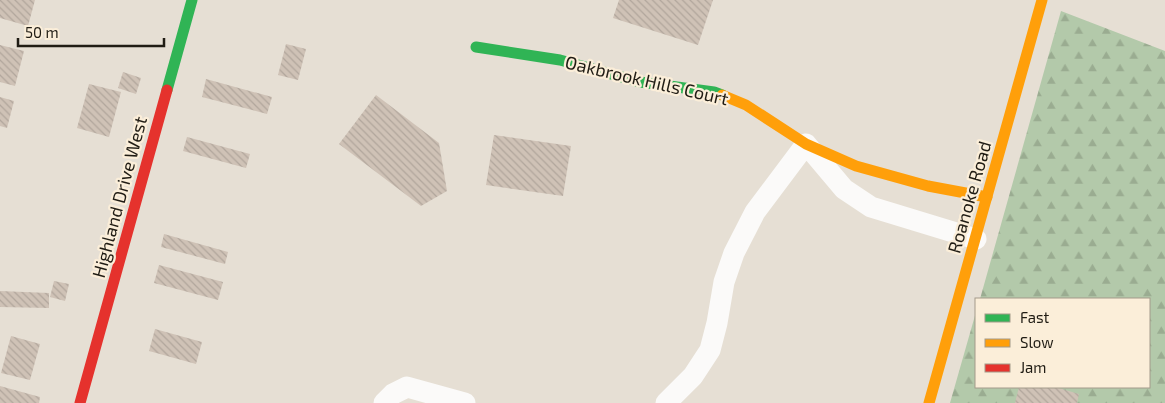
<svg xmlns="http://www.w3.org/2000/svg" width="1165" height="403" font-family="'Exo 2',sans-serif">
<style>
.forest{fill:url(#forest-firs)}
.building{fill:url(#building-back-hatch)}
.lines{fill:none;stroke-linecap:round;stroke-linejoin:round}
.street{stroke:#fbfaf9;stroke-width:21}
.fast{stroke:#30b455;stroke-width:11}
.slow{stroke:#ff9f0a;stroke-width:11}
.jam{stroke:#e5322d;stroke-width:11}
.labels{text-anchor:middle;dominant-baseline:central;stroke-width:4.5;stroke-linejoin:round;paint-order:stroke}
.street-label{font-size:18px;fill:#201c14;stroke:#fbeed9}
</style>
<defs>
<pattern id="forest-firs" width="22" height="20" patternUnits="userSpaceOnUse" patternTransform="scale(1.25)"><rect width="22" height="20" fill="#b3c9aa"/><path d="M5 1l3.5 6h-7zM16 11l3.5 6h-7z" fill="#9aac91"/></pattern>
<pattern id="building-back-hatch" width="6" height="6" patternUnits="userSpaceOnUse" patternTransform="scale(1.25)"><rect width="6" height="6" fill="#cfc2b6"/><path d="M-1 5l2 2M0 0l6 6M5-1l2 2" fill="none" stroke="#b1a69c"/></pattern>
</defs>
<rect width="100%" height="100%" fill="#e6dfd4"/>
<polygon class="forest" points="1061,11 1165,51 1165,403 950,403 976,312 976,387 1149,387 1149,299 980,299"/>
<g class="building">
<polygon points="0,0 35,0 28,26 0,18"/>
<polygon points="619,0 713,0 698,45 613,18"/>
<polygon points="286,44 306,49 298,80 278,75"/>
<polygon points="0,45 24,51 15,86 0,82"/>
<polygon points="123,72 141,78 136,94 118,88"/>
<polygon points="206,79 272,97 267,114 202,97"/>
<polygon points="89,84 121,92 109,137 77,128"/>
<polygon points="376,95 439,143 447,191 421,206 339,144"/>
<polygon points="0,97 14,101 7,128 0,126"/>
<polygon points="494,135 571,146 563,196 486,185"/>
<polygon points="187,137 250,154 246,168 183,151"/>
<polygon points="164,234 228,252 225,264 161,247"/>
<polygon points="159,265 223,282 218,300 154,283"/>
<polygon points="54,281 69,284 65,301 50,297"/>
<polygon points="0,291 49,293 49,308 0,307"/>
<polygon points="155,329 202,342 196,364 149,351"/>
<polygon points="11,336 40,344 30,380 1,373"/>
<polygon points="0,386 40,397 39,403 0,403"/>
<polygon points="1019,387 1055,387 1079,394 1077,403 1015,403"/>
</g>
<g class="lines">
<g class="street">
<polyline points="384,403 393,394 407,387 465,403"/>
<polyline points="666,403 693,376 710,350 717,323 724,282 734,253 755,212 806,144 844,189 871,207 976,239"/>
</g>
<g class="fast">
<polyline points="476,47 560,60 640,82 714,92 722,95"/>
<polyline points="167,90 192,0"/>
</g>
<g class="slow">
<polyline points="722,95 746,105 806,144 856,166 928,186 987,197"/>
<polyline points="929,403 1042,0"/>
</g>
<polyline class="jam" points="80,403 167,90"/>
</g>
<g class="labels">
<g class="street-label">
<text transform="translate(647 80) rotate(13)">Oakbrook Hills Court</text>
<text transform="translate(119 197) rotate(-75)">Highland Drive West</text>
<text transform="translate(969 197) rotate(-74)">Roanoke Road</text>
</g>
</g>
<rect x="975" y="298" width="175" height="90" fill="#fbeed9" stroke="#a39a8a"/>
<rect x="985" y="314" width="25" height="8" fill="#30b455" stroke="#a39a8a"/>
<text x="1020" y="323" font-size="15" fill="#201c14">Fast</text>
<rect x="985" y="339" width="25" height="8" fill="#ff9f0a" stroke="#a39a8a"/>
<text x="1020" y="348" font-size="15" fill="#201c14">Slow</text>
<rect x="985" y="364" width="25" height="8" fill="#e5322d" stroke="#a39a8a"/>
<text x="1020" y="373" font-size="15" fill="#201c14">Jam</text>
<path d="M18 38v8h146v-8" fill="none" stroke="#201c14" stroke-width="2.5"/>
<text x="25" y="38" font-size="15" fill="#201c14" stroke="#fbeed9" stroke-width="4" paint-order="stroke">50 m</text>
</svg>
